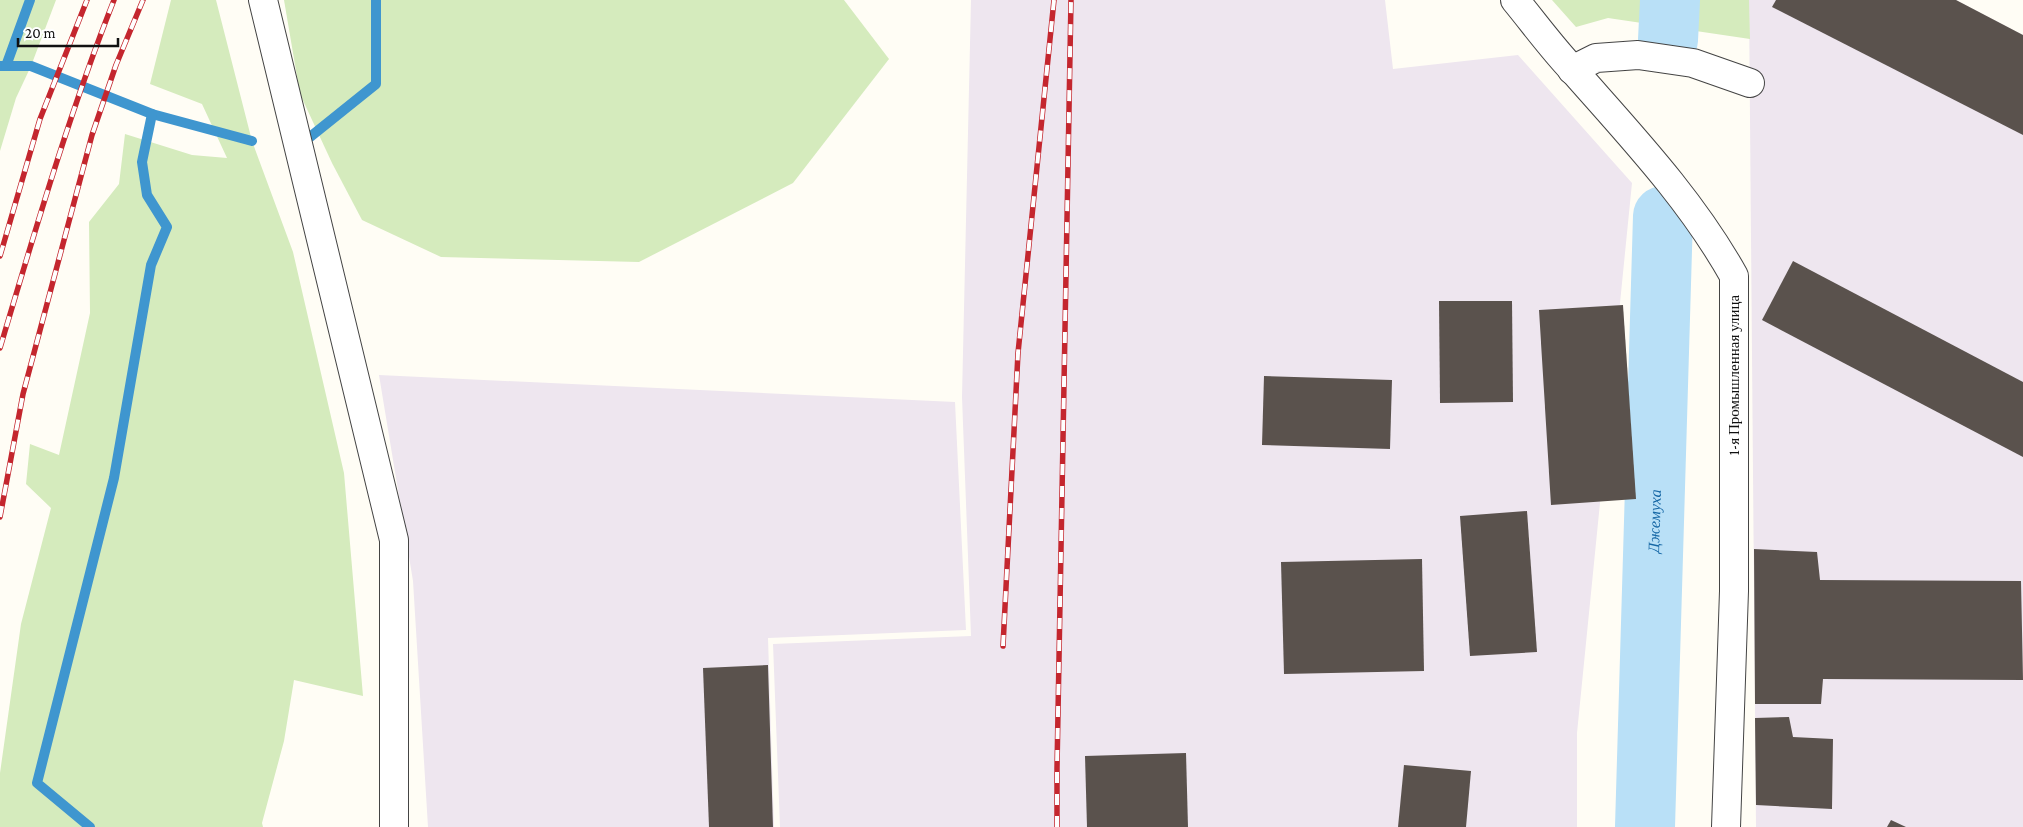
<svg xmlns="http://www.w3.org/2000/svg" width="2023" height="827" font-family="'Crimson Pro',serif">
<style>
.industrial{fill:#eee6ef}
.green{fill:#d5ebbd}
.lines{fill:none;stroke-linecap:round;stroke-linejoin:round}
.stream{stroke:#3f96cf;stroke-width:10}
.river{stroke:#b9e0f7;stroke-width:60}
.building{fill:#5a524d}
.minor-casing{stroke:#444;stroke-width:30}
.minor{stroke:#fff;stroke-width:28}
.rail-casing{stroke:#c4262e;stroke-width:5.5}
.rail{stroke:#fff;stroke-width:4;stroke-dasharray:11;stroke-linecap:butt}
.labels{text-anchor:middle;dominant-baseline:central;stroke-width:5;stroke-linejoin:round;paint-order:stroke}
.street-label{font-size:15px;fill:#111;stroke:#fff}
.water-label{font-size:16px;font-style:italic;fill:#1768a6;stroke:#fff}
</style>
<rect width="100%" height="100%" fill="#fffdf5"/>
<g class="industrial">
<polygon points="971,0 1385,0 1393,69 1518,55 1632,183 1577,733 1577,827 780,827 773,644 971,636 962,397"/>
<polygon points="1749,0 1956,0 2023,35 2023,827 1756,827"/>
<polygon points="379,375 955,402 966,630 768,638 774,827 428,827 413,581"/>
</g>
<g class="green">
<polygon points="0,0 56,0 31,66 16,98 0,151"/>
<polygon points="171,0 216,0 252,141 293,252 344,473 363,696 294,680 284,741 262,823 263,827 0,827 0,773 21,624 51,508 26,484 30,444 59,455 90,313 89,222 119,184 125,134 192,155 227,158 202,104 150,84"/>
<polygon points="284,0 844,0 889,59 793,183 639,262 441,257 362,220 332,163 300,94"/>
<polygon points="1552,0 1749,0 1750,39 1608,18 1576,27"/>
</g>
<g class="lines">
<g class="stream">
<polyline points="0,66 31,66 152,114 252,141"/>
<polyline points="6,66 30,0"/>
<polyline points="310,137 376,84 376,0"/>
<polyline points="90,827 37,783 114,478 151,265 167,227 147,195 142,162 152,114"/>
</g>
<g class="river">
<polyline points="1668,40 1670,0"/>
<path id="s1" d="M 1645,827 L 1663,216"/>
</g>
</g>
<g class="building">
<polygon points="1776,0 1956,0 2023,35 2023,135 1772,7"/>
<polygon points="1793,261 2023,382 2023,457 1762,320"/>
<polygon points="1439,301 1512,301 1513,402 1440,403"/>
<polygon points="1623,305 1636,499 1551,505 1539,310"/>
<polygon points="1264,376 1392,380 1390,449 1262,445"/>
<polygon points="1527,511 1537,652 1470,656 1460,516"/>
<polygon points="1754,549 1817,552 1820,580 2021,581 2023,680 1823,679 1821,704 1755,704"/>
<polygon points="1422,559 1424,671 1284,674 1281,562"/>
<polygon points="768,665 773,827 709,827 703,668"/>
<polygon points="1789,717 1793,737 1833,739 1832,809 1756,805 1755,718"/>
<polygon points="1186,753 1188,827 1087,827 1085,756"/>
<polygon points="1404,765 1471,771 1466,827 1398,827"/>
<polygon points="1891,820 1906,827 1887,827"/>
</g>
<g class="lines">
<g class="minor-casing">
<g id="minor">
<polyline points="263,0 394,540 394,827"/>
<path d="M 1515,0 C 1534,23 1552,48 1573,70 C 1631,136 1691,199 1734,276 L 1734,591 L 1726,827"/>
<polyline points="1572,70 1596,58 1638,55 1693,63 1750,83"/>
</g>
</g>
<use href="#minor" class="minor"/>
<g class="rail-casing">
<g id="rail">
<polyline points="0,256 40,119 87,0"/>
<path d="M 0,348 C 35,231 69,114 114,0"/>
<polyline points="0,517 23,394 92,135 116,65 143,0"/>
<polyline points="1003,646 1018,353 1054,0"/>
<polyline points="1057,827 1057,768 1071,0"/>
</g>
</g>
<use href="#rail" class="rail"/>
</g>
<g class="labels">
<g class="street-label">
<text transform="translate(1734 375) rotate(-90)">1-я Промышленная улица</text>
</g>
<g class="water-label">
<text stroke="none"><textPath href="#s1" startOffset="306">Джемуха</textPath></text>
</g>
</g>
<path d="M18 38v8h100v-8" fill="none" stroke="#111111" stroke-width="2.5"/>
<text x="25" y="38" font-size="15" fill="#111111" stroke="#ffffff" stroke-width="4" paint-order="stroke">20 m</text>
</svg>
